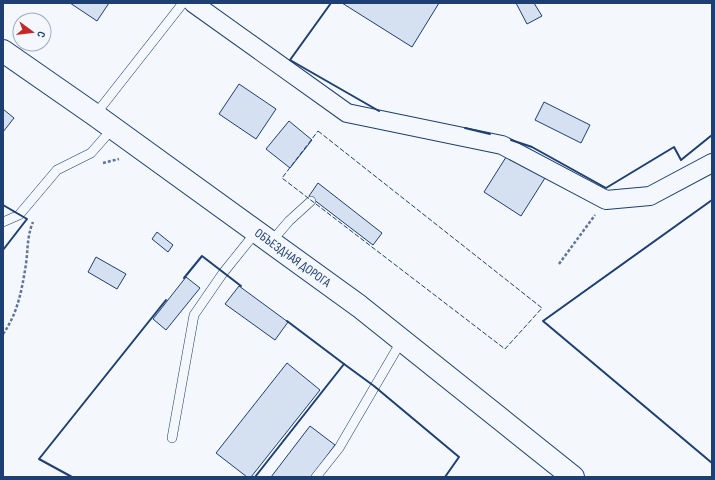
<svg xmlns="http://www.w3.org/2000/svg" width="715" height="480" font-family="'Sofia Sans Condensed',sans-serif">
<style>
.building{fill:#d5e0f0;stroke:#1d3f73}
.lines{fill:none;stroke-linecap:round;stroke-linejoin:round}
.lane-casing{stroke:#1d3f73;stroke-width:10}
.street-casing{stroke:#1d3f73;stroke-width:20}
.primary-casing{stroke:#1d3f73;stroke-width:24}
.path{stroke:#5e769c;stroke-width:2.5;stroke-dasharray:3 2;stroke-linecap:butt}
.lane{stroke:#f4f7fb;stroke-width:9}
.street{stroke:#f4f7fb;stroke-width:18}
.primary{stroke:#f4f7fb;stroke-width:22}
.fence{stroke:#1d3f73;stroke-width:1;stroke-dasharray:5 2;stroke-linecap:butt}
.wall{stroke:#1d3f73;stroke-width:2}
.labels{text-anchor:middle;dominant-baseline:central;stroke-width:3;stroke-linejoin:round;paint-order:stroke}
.street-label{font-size:13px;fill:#1d3f73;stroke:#f4f7fb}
</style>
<rect width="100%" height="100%" fill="#f4f7fb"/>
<g class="building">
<polygon points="70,3 109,3 97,21"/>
<polygon points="342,3 439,3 412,47"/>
<polygon points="516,3 534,3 542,16 527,24"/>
<polygon points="239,84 276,109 256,139 219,114"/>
<polygon points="544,102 590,125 581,143 535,120"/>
<polygon points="3,109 14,118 3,132"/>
<polygon points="289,121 312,140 290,168 266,149"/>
<polygon points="508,154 545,178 521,216 484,192"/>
<polygon points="318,183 382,233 373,245 309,196"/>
<polygon points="157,232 173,245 168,252 152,239"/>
<polygon points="96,257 126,274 117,289 88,272"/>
<polygon points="186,277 200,288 166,330 153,319"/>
<polygon points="239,286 288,322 275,340 225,304"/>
<polygon points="287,363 320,390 251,477 247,477 216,453"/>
<polygon points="310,426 335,445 311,477 271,477"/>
</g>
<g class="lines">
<g class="lane-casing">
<g id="lane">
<polyline points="95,115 183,3"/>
<polyline points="3,222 19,215 57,170 91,153 113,128"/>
<polyline points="271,242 289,221 311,201"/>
<polyline points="172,438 194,315 223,273 256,232"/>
<polyline points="316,477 339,448 402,340"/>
</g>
</g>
<g class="street-casing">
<polyline id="street" points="193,3 347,113 502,145 606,200 650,196 712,163"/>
</g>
<g class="primary-casing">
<g id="primary">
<path id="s1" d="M 3,51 L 95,115 L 359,306 L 573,477"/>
</g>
</g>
<g class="path">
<polyline points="103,163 119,159"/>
<polyline points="559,264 595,215"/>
<path d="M 3,334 C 18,313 22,289 26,264 C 28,249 27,236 33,222"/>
</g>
<use href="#lane" class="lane"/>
<use href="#street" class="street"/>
<use href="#primary" class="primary"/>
<polygon class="fence" points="318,131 542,308 505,349 282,178"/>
<g class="wall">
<polyline points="331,3 290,60 379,111"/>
<polyline points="465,128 490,134"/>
<polyline points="511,140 532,147 606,188 674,147 681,160 712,135"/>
<polyline points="712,200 543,321 712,463"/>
<polyline points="3,205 27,219 3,250"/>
<polyline points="184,278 202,256 241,286"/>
<polyline points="344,364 374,386 459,457 445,477"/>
<polyline points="72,477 39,459 166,300"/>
<polyline points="255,477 344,364 287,321"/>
</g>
</g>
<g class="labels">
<g class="street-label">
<text stroke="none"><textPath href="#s1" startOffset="356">ОБЪЕЗДНАЯ ДОРОГА</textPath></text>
</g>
</g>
<rect width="715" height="480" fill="none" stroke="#1d3f73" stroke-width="8"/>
<g transform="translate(32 32) rotate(105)"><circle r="19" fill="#f4f7fb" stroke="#9eadc5"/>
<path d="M0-3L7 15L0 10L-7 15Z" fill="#c62828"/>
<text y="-6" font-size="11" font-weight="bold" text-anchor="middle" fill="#1d3f73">С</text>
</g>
</svg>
